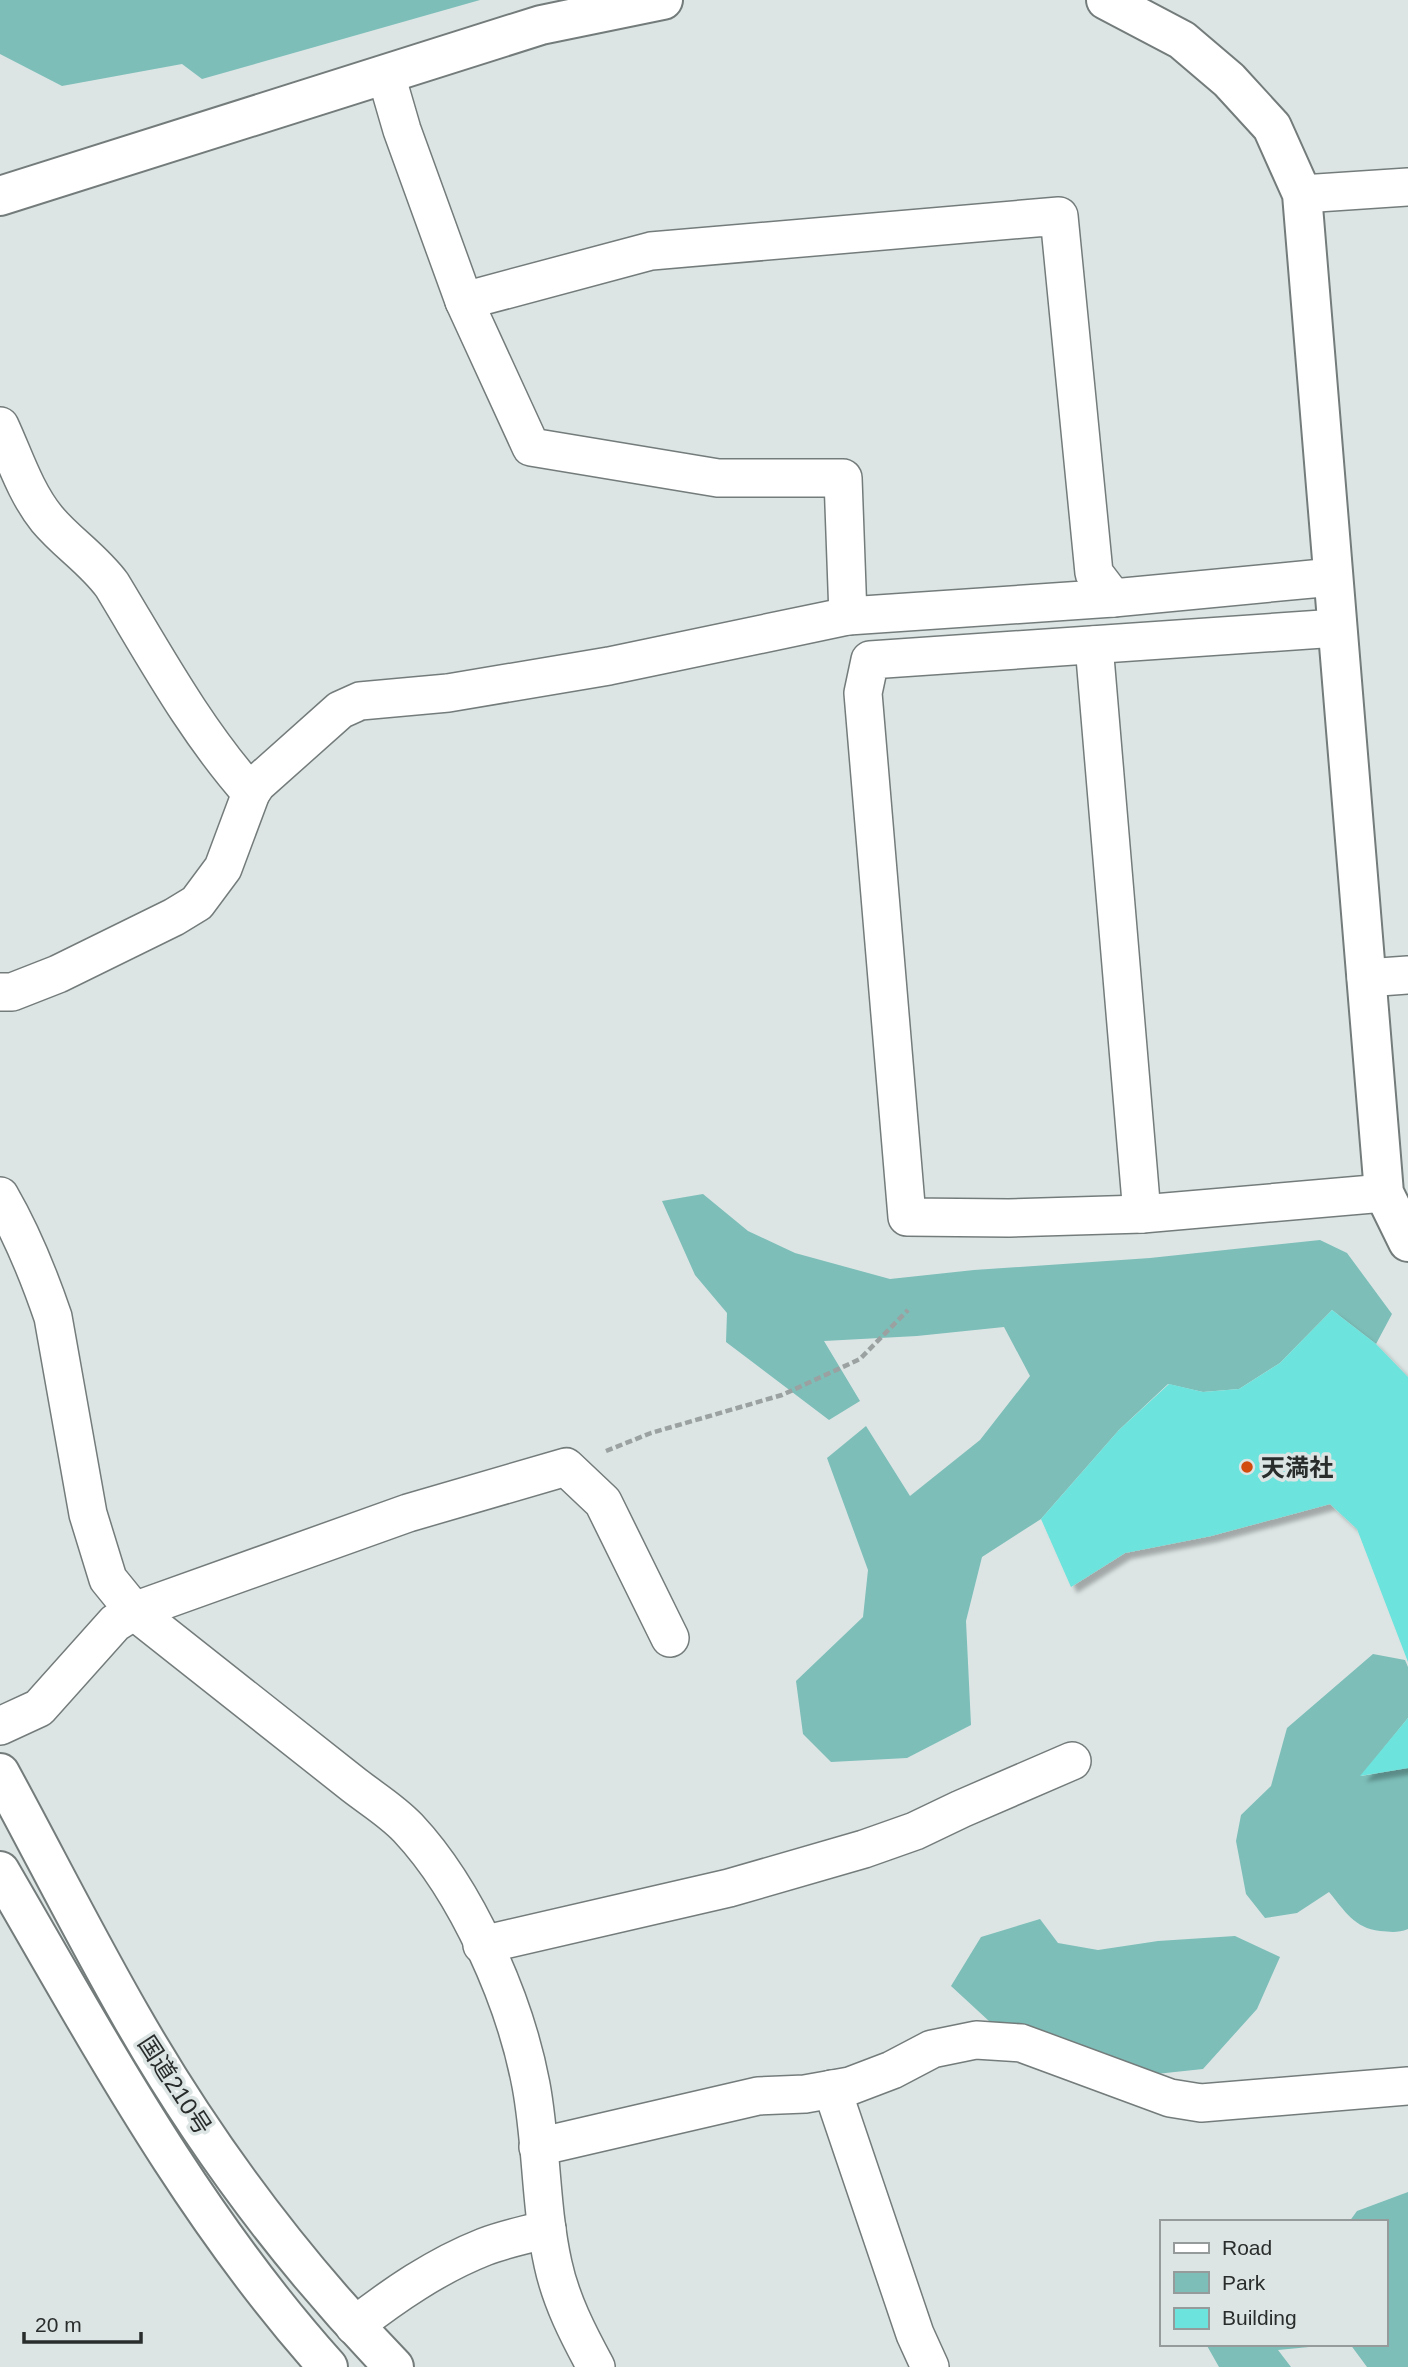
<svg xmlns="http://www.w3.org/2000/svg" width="1408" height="2367" font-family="Helvetica,'Noto Sans JP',sans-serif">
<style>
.green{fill:#7dbeb9}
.building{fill:#6ce3dc;filter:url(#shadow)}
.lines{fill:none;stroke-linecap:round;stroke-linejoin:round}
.minor-casing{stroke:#747c7b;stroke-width:40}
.tertiary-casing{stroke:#747c7b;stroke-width:42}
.trunk-casing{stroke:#747c7b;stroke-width:42}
.path{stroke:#9aa1a0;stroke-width:4.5;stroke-dasharray:7 3.5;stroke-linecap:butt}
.minor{stroke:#fff;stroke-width:37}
.tertiary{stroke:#fff;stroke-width:38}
.trunk{stroke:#fff;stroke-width:38}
.poi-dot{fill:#d24c0e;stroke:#dce5e4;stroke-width:2.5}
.labels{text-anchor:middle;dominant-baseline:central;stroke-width:7;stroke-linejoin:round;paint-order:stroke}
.poi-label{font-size:24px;font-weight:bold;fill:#292d2c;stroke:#dce5e4;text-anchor:start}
.street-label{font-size:24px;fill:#292d2c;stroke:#dce5e4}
</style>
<defs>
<filter id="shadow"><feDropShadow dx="6" dy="6" stdDeviation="2" flood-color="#0004"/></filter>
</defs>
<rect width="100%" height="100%" fill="#dce5e4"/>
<g class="green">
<polygon points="0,0 480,0 202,79 182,64 62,86 0,54"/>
<polygon points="703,1194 748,1231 795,1253 890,1279 974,1270 1150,1258 1320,1240 1347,1253 1392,1314 1376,1344 1332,1310 1280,1363 1239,1389 1203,1392 1168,1384 1119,1430 1041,1519 982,1557 966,1621 971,1725 907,1758 831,1762 803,1734 796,1681 863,1617 868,1570 827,1458 866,1426 910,1496 980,1440 1030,1376 1004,1327 917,1336 824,1341 860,1401 829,1420 726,1342 727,1313 695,1275 662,1201"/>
<path d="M 1373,1654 L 1405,1660 L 1408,1667 L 1408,1718 L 1361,1776 L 1408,1768 L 1408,1929 C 1398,1933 1391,1932 1380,1931 C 1354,1928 1345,1911 1329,1892 L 1297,1913 L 1265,1918 L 1246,1894 L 1236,1841 L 1241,1815 L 1271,1786 L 1287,1728 Z"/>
<polygon points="1040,1919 1058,1943 1098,1950 1158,1941 1235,1936 1280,1957 1257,2009 1203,2069 1128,2077 1015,2045 951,1986 981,1937"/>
<polygon points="1408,2192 1408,2367 1367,2367 1350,2344 1385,2344 1385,2222 1349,2222 1357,2211"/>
<polygon points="1206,2344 1340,2344 1278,2350 1291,2367 1219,2367"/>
</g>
<g class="building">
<polygon points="1332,1310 1376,1344 1408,1377 1408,1662 1357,1529 1330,1504 1211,1536 1125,1553 1071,1587 1041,1519 1119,1430 1169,1384 1203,1392 1239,1389 1280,1363"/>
<polygon points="1408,1718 1408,1768 1360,1776"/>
</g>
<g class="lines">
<g class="minor-casing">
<g id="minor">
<polyline points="386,75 402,130 464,301 531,447 718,478 843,478 848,616"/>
<polyline points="1302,194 1408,187"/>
<polyline points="464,301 651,251 1059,216 1094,573 1113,598 1333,577"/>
<path d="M 0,426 C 14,456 25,492 47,519 C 67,543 93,559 112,585 C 155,656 195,730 251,793"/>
<polyline points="1337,628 870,660 863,693 907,1217 1009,1218 1142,1214 1384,1193"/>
<polyline points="1094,645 1142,1214"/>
<polyline points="1366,978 1408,975"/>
<polyline points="0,992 12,992 58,974 174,917 197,903 223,868 251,793 257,784 340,710 360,701 448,693 609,666 848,616 1113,598"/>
<path d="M 0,1196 C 22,1234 39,1276 53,1317 L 88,1514 L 108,1579 L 134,1611 L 354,1785 C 372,1799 392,1811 408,1828 C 467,1891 515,2000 531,2085 C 542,2144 540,2205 553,2264 C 561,2301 578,2334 596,2367"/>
<polyline points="0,1726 39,1708 115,1623 134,1611 408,1513 566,1467 603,1502 670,1638"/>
<polyline points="482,1945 729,1888 864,1849 915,1831 961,1809 1072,1761"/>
<polyline points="832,2089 915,2334 930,2367"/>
<polyline points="538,2147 758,2096 805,2094 850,2086 892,2070 932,2049 976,2040 1021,2043 1170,2098 1201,2103 1408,2086"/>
<path d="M 354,2326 C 394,2295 436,2266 484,2247 C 504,2239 526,2235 547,2229"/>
</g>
</g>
<g class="tertiary-casing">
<g id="tertiary">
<polyline points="1106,0 1182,40 1229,80 1272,127 1302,194 1384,1193 1408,1242"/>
<polyline points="0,196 541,25 663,0"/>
</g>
</g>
<g class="trunk-casing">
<g id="trunk">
<path d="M 0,1773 C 44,1854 85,1936 131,2016 C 203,2142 292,2262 394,2367"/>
<path d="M 0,1871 C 100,2043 194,2218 328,2367"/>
</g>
</g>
<polyline class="path" points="606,1451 651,1433 782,1395 860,1359 908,1310"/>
<use href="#minor" class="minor"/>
<use href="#tertiary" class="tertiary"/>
<use href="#trunk" class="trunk"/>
</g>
<circle class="poi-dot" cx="1247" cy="1467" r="7"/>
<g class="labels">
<g class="poi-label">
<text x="1261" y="1467">天満社</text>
</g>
<g class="street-label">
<text transform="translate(175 2085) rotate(57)">国道210号</text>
</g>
</g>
<rect x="1160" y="2220" width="228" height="126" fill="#dce5e4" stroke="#949b9a" stroke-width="2"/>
<rect x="1174" y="2243" width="35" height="10" fill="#ffffff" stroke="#949b9a" stroke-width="2"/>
<text x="1222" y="2255" font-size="21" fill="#292d2c">Road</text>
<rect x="1174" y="2272" width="35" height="21" fill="#7dbeb9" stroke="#949b9a" stroke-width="2"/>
<text x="1222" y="2290" font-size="21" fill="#292d2c">Park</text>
<rect x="1174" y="2308" width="35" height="21" fill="#6ce3dc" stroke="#949b9a" stroke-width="2"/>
<text x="1222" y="2325" font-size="21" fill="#292d2c">Building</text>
<path d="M24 2332v10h117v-10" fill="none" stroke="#292d2c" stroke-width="3.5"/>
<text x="35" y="2332" font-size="21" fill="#292d2c" stroke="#dce5e4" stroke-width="5" paint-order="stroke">20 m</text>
</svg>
